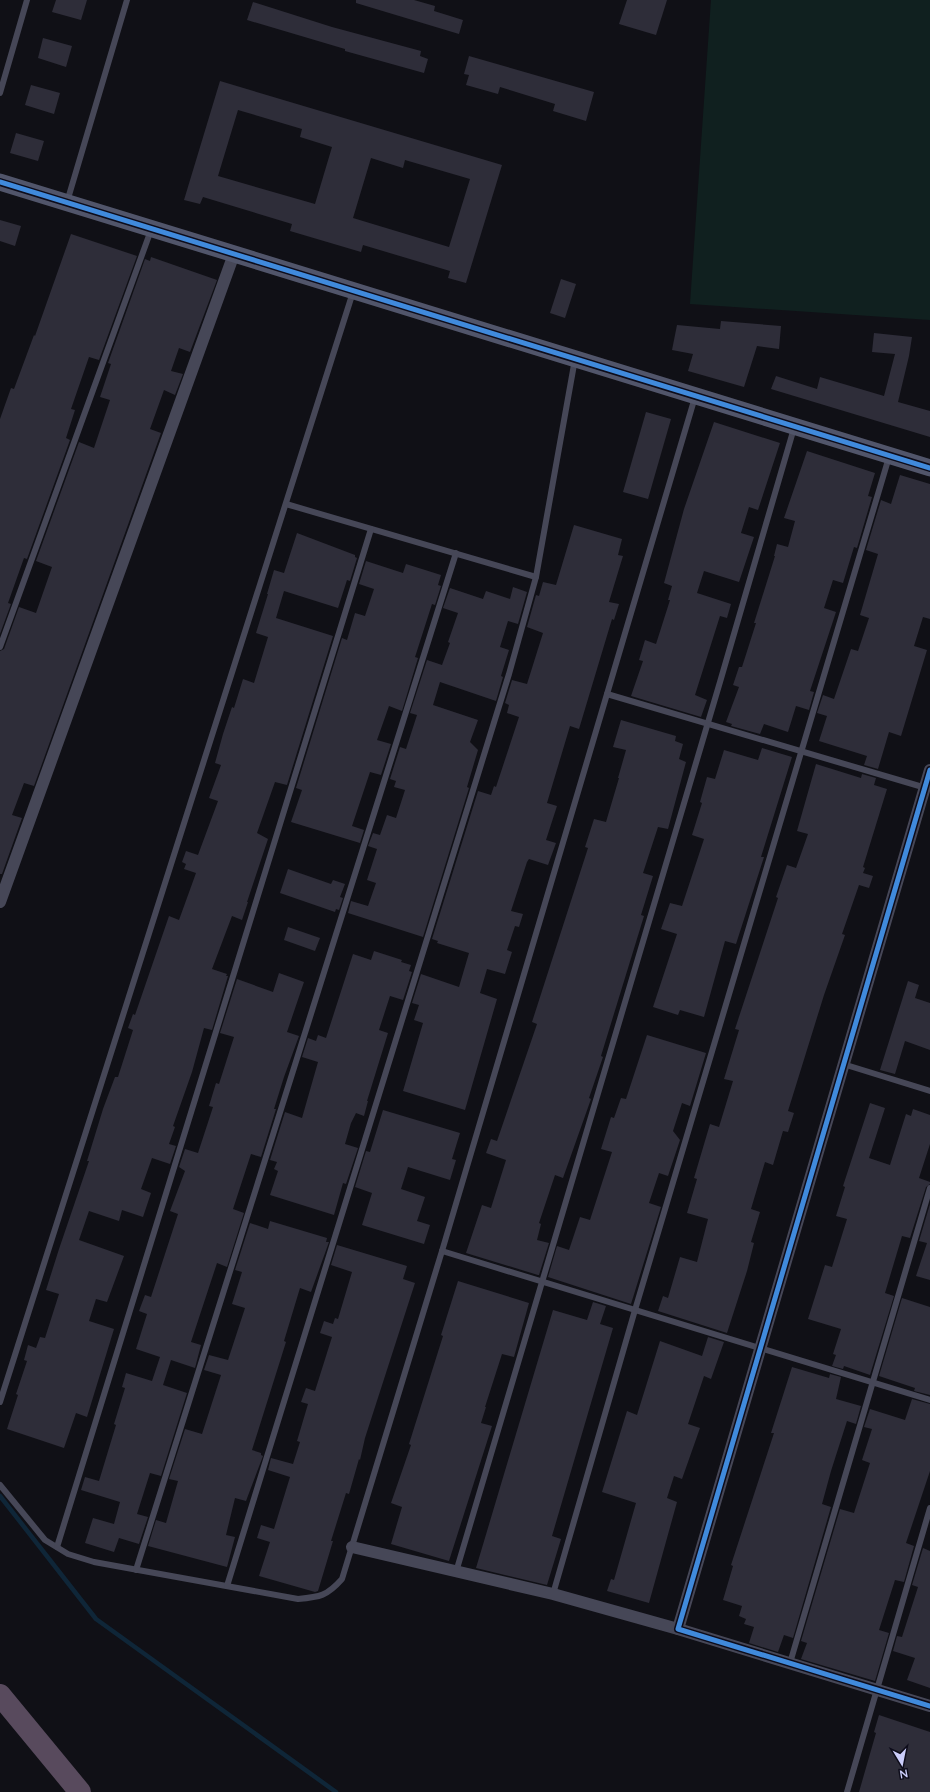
<svg xmlns="http://www.w3.org/2000/svg" width="930" height="1792" font-family="Lato,sans-serif">
<style>
.green{fill:#10201f}
.lines{fill:none;stroke-linecap:round;stroke-linejoin:round}
.stream{stroke:#0f2638;stroke-width:4.5}
.building{fill:#2e2d39;fill-rule:evenodd}
.lane{stroke:#464757;stroke-width:6}
.street{stroke:#464757;stroke-width:12}
.secondary{stroke:#51556a;stroke-width:17}
.highway{stroke:#584a5d;stroke-width:22}
.cycleway-casing{stroke:#0d0c1a;stroke-width:8}
.cycleway{stroke:#408adc;stroke-width:5}
</style>
<rect width="100%" height="100%" fill="#101016"/>
<polygon class="green" points="711,0 930,0 930,320 690,304"/>
<g class="lines">
<polyline class="stream" points="0,1496 96,1619 336,1792"/>
</g>
<g class="building">
<polygon points="56,0 87,0 81,20 52,12"/>
<polygon points="356,0 414,0 435,6 434,11 463,20 459,34 356,3"/>
<polygon points="627,0 667,0 656,35 619,24"/>
<polygon points="253,2 332,27 421,51 420,56 428,59 424,73 345,51 345,49 247,20"/>
<polygon points="43,38 72,46 66,67 38,58"/>
<polygon points="469,56 594,92 586,121 553,111 555,104 500,87 498,94 466,85 469,75 464,74"/>
<path d="M 220,81 L 502,165 L 466,283 L 448,278 L 450,271 L 363,245 L 361,252 L 290,231 L 292,224 L 203,197 L 200,204 L 184,200 ZM 238,110 L 302,129 L 300,137 L 332,147 L 315,204 L 218,176 ZM 371,158 L 403,168 L 405,160 L 470,179 L 449,247 L 353,218 Z"/>
<polygon points="31,85 60,93 54,114 25,105"/>
<polygon points="16,133 44,141 38,161 10,153"/>
<polygon points="0,220 21,226 15,246 0,241"/>
<polygon points="71,234 137,256 99,360 89,357 71,409 75,410 66,438 70,440 27,559 24,558 8,603 11,604 0,634 0,419 11,388 14,389 34,335 35,336"/>
<polygon points="151,257 217,280 190,352 179,348 171,371 183,374 175,395 164,390 150,429 161,433 34,786 24,783 12,815 22,818 2,874 0,874 0,651 4,649 19,607 36,613 52,567 36,561 79,442 94,448 110,400 100,397 111,364 108,363 145,259 150,261"/>
<polygon points="561,279 576,284 565,318 550,313"/>
<polygon points="721,321 781,326 779,349 757,346 744,387 688,371 693,354 672,350 677,325 720,329"/>
<polygon points="874,333 912,337 909,356 898,402 930,411 930,437 771,389 776,376 817,389 820,377 884,396 895,354 872,352"/>
<polygon points="646,412 671,419 648,499 623,492"/>
<polygon points="714,422 780,443 758,510 749,507 741,533 754,537 739,582 704,571 697,593 731,604 727,618 720,616 695,695 707,700 701,717 631,696 643,661 639,660 645,640 656,644 670,600 668,600 672,586 664,583 684,509"/>
<polygon points="807,451 875,473 868,496 872,497 857,548 854,547 843,583 833,580 824,608 836,612 810,691 814,692 809,710 796,706 788,732 764,724 760,734 731,726 732,724 726,722 739,687 733,685 739,667 742,667 756,623 754,623 775,556 774,556 777,544 788,547 795,521 784,518"/>
<polygon points="900,475 930,484 930,619 923,617 914,646 927,650 901,736 889,732 878,769 864,765 867,756 819,741 827,716 817,713 823,695 834,699 851,649 858,651 869,618 860,615 878,554 866,550 881,500 891,504"/>
<polygon points="574,525 622,539 618,555 623,556 609,602 619,604 614,620 612,619 579,729 570,726 547,803 557,806 546,840 556,843 548,865 529,859 527,862 511,911 523,914 519,927 515,926 507,950 512,952 505,974 487,969 480,993 497,999 465,1110 403,1091 423,1023 414,1020 419,1005 412,1003 421,974 459,987 469,953 437,943 438,941 432,939 478,791 491,795 494,786 496,787 519,717 507,713 509,705 505,703 512,680 527,684 543,633 527,627 536,595 539,596 543,582 556,585"/>
<polygon points="297,533 355,555 355,557 357,558 350,581 347,580 338,608 284,591 276,618 333,636 287,785 275,782 257,833 268,839 247,902 248,902 242,920 232,916 212,969 227,974 226,976 228,976 212,1030 204,1028 192,1072 173,1126 175,1127 169,1144 176,1146 170,1164 152,1158 141,1189 151,1193 143,1217 122,1210 119,1221 89,1211 79,1240 124,1256 107,1302 96,1299 89,1321 114,1329 87,1417 76,1413 64,1448 7,1429 18,1395 16,1394 27,1361 24,1360 28,1345 36,1348 40,1337 45,1338 59,1294 46,1290 59,1249 89,1161 87,1161 103,1109 115,1077 118,1077 133,1030 128,1028 133,1014 135,1015 169,916 179,920 196,873 184,869 186,864 182,862 186,851 198,855 218,801 209,798 221,765 215,763 223,734 232,707 234,708 243,679 254,683 268,637 256,633 268,594 267,594 274,570 284,573"/>
<polygon points="366,561 403,573 406,564 441,575 438,585 441,586 435,605 432,604 416,654 415,657 418,658 402,711 389,706 377,740 391,744 381,775 370,772 352,826 364,830 360,843 291,822 302,790 296,788 342,638 347,640 355,613 365,616 374,589 359,584"/>
<polygon points="513,587 527,592 518,624 508,621 500,647 509,650 501,676 503,677 496,701 440,682 433,705 478,720 470,742 478,750 467,787 469,788 423,937 348,913 351,901 368,906 376,883 367,880 377,849 368,846 373,833 380,835 387,815 396,818 405,790 394,787 396,781 390,779 400,747 406,749 417,715 410,713 427,660 442,665 450,643 448,642 458,613 443,608 450,588 483,599 486,591 510,599"/>
<polygon points="621,720 676,736 675,741 683,744 679,759 686,762 668,829 658,827 643,873 653,876 641,915 644,916 601,1056 603,1057 589,1098 591,1099 563,1178 555,1175 539,1223 541,1224 537,1240 549,1243 539,1275 538,1275 466,1253 482,1205 491,1208 506,1160 486,1153 491,1139 497,1141 537,1024 532,1022 588,848 585,847 594,819 606,822 619,778 618,778 626,750 613,747"/>
<polygon points="762,748 792,757 761,857 764,857 736,944 725,941 704,1017 680,1010 678,1015 653,1007 677,934 661,929 670,903 682,906 704,839 692,835 702,803 700,802 707,777 715,779 724,750 758,760"/>
<polygon points="816,764 861,778 862,774 876,778 874,785 887,789 863,867 865,868 863,873 873,876 869,888 859,885 842,934 845,935 824,995 788,1111 794,1113 788,1132 783,1131 773,1165 765,1162 751,1209 760,1212 751,1242 754,1243 747,1271 727,1333 658,1311 663,1296 668,1298 680,1257 697,1262 708,1219 687,1213 697,1179 694,1178 710,1124 719,1127 733,1081 724,1079 739,1030 735,1029 778,898 776,897 787,865 796,868 808,834 797,831"/>
<polygon points="288,869 331,884 333,880 345,884 340,897 343,898 339,910 336,909 335,912 280,893"/>
<polygon points="288,927 320,938 315,951 284,940"/>
<polygon points="374,951 402,960 401,962 411,965 409,971 412,972 403,1000 390,996 379,1030 388,1033 367,1101 368,1101 364,1116 356,1113 351,1123 345,1144 358,1148 346,1184 343,1183 334,1215 270,1195 278,1171 274,1169 277,1162 270,1160 285,1112 302,1118 318,1062 302,1057 308,1038 316,1041 318,1035 326,1038 353,954 371,960"/>
<polygon points="279,973 304,982 287,1032 299,1036 284,1077 274,1109 276,1109 261,1157 251,1154 233,1209 244,1213 227,1267 217,1263 191,1342 201,1345 195,1368 171,1360 163,1385 187,1393 161,1476 150,1473 137,1514 148,1517 139,1544 119,1538 114,1552 85,1543 93,1518 114,1524 120,1502 81,1490 85,1477 99,1481 116,1425 114,1424 125,1388 122,1387 126,1373 152,1381 160,1357 136,1349 147,1314 139,1311 145,1295 151,1297 178,1214 170,1211 185,1171 179,1167 185,1149 198,1153 213,1107 209,1106 216,1083 219,1084 234,1037 220,1033 237,979 273,992"/>
<polygon points="908,981 919,985 915,998 930,1003 930,1050 905,1041 895,1074 880,1070"/>
<polygon points="647,1035 706,1053 690,1106 682,1103 673,1131 680,1140 668,1176 659,1173 649,1203 661,1207 631,1304 548,1277 557,1246 569,1250 580,1217 590,1220 612,1152 601,1149 611,1117 614,1118 621,1098 626,1099"/>
<polygon points="870,1103 885,1108 869,1158 890,1165 906,1114 911,1116 913,1109 930,1115 930,1144 919,1178 930,1182 930,1184 926,1187 910,1238 902,1236 885,1293 894,1296 870,1375 844,1366 843,1369 832,1366 836,1355 833,1354 841,1329 808,1319 825,1265 832,1267 847,1219 836,1216 845,1187 843,1186"/>
<polygon points="383,1110 460,1133 452,1159 456,1160 450,1180 408,1167 401,1189 425,1197 417,1221 430,1225 424,1244 362,1225 372,1193 355,1187 366,1151 370,1152"/>
<polygon points="930,1204 930,1280 916,1276 927,1243 919,1241"/>
<polygon points="270,1221 327,1238 326,1242 329,1242 311,1292 300,1288 284,1341 286,1342 252,1450 261,1453 261,1455 263,1456 246,1501 235,1498 226,1535 235,1537 227,1567 148,1546 156,1520 166,1523 178,1481 169,1479 185,1429 202,1434 221,1375 204,1370 209,1355 228,1360 245,1308 232,1304 242,1272 235,1270 250,1223 268,1229"/>
<polygon points="337,1245 407,1266 403,1279 415,1283 365,1438 360,1460 359,1459 349,1494 346,1493 331,1541 333,1541 318,1591 315,1592 259,1576 270,1542 257,1538 261,1525 274,1529 290,1477 268,1470 271,1458 293,1464 300,1442 297,1441 308,1404 301,1402 306,1388 315,1391 332,1337 320,1333 324,1321 333,1324 335,1318 338,1319 352,1272 331,1265"/>
<polygon points="458,1281 529,1303 514,1357 502,1354 485,1407 486,1407 481,1423 492,1426 449,1561 391,1544 402,1507 391,1503 411,1445 409,1444 443,1336 441,1335"/>
<polygon points="902,1298 930,1307 930,1395 914,1391 915,1388 879,1376"/>
<polygon points="593,1302 606,1306 600,1324 613,1328 552,1536 561,1539 547,1585 476,1568 553,1310 587,1320"/>
<polygon points="708,1337 724,1342 711,1379 704,1376 688,1424 700,1428 682,1479 674,1476 667,1498 677,1502 649,1603 607,1591 611,1579 614,1580 636,1503 602,1492 627,1411 637,1415 660,1341 702,1356"/>
<polygon points="792,1367 829,1378 830,1374 841,1377 836,1399 861,1406 856,1424 847,1421 831,1471 822,1504 831,1507 793,1638 784,1635 778,1652 749,1643 754,1627 744,1624 746,1619 739,1616 742,1606 723,1600 733,1566 731,1565 774,1433 771,1433"/>
<polygon points="912,1399 930,1404 930,1471 906,1543 914,1546 904,1582 895,1580 879,1630 889,1633 875,1681 801,1659 807,1643 801,1641 840,1509 854,1513 870,1463 862,1460 872,1429 864,1427 870,1409 905,1420"/>
<polygon points="923,1548 930,1551 930,1688 907,1680 915,1658 893,1651 897,1636 902,1637 918,1587 912,1585"/>
<polygon points="879,1715 930,1732 930,1792 859,1792 876,1733 874,1732"/>
</g>
<g class="lines">
<g class="lane">
<polyline points="0,93 27,0"/>
<polyline points="67,202 127,0"/>
<polyline points="286,504 536,577"/>
<polyline points="0,647 151,230"/>
<polyline points="607,694 926,788"/>
<polyline points="843,1064 930,1091"/>
<polyline points="442,1251 930,1400"/>
<polyline points="0,1402 353,292"/>
<path d="M 0,1485 L 45,1540 L 68,1554 L 94,1562 L 298,1599 C 320,1597 327,1596 342,1579 L 442,1251 L 695,397"/>
<polyline points="57,1547 371,529"/>
<polyline points="136,1570 456,553"/>
<path d="M 456,1572 C 568,1190 684,810 794,428"/>
<polyline points="227,1586 509,674 536,577 575,359"/>
<polyline points="553,1594 635,1310 889,457"/>
<polyline points="790,1663 930,1188"/>
<polyline points="847,1792 930,1508"/>
</g>
<g class="street">
<polyline points="930,770 678,1629 930,1706"/>
<polyline points="0,902 234,254"/>
<polyline points="352,1547 553,1594 678,1629"/>
</g>
<polyline class="secondary" points="0,182 930,468"/>
<polyline class="highway" points="0,1695 80,1792"/>
<g class="cycleway-casing">
<g id="cycleway">
<polyline points="0,182 930,468"/>
<polyline points="930,770 678,1629 930,1706"/>
</g>
</g>
<use href="#cycleway" class="cycleway"/>
</g>
<g transform="translate(902 1764) rotate(170)" stroke="#0d0c1a" stroke-width="3" paint-order="stroke">
<path d="M0-3L7 15L0 10L-7 15Z" fill="#cbcdfa"/>
<text y="-6" font-size="11" font-weight="bold" text-anchor="middle" fill="#cbcdfa">N</text>
</g>
</svg>
